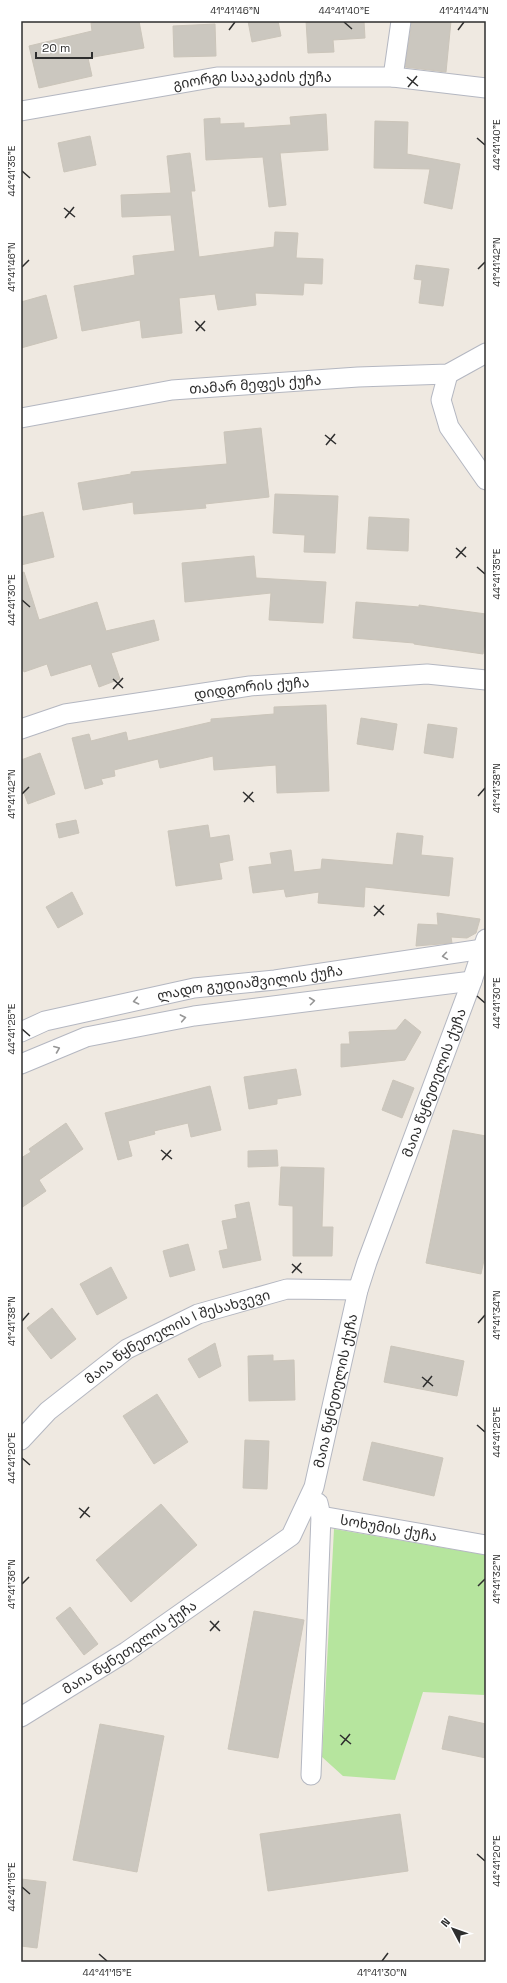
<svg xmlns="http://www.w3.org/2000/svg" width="507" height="1983" font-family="'Space Grotesk','Noto Sans Georgian',sans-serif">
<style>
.green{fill:#b6e59e}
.building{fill:#cbc7bf;stroke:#cbc5ba}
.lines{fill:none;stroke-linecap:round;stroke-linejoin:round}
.street-casing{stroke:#b4b7c1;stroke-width:21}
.street{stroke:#fff;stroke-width:19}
.oneway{stroke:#969696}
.ticks{fill:none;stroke:#2e2e2e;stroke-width:1.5}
.labels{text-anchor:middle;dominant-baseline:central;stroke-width:3;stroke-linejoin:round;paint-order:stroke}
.street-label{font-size:14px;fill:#2e2e2e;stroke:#fff}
.neatline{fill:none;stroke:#2e2e2e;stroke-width:1.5}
.ticks-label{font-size:10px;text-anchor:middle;fill:#2e2e2e}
</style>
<rect width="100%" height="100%" fill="#efe9e1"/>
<polygon class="green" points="334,1529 486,1555 486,1686 484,1695 423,1692 395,1780 343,1776 322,1757"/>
<g class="building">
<polygon points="103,21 139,21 144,48 88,58 92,76 39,88 29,46 92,31 91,23"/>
<polygon points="248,21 278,21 281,36 252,42"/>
<polygon points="306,21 364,21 365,38 333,40 334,52 308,53"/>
<polygon points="412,21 451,21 446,72 405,67"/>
<polygon points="215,24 216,56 174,57 173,26"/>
<polygon points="326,114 328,150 280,153 286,205 269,207 263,157 206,160 204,119 220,118 220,124 244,123 244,128 291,125 290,117"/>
<polygon points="375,121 408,122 407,154 460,164 452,209 424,203 430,169 374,168"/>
<polygon points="90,136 96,165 64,172 58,143"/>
<polygon points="190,153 195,191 191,191 199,257 274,247 275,232 298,233 296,258 323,259 322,284 304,283 303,295 255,293 256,305 218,310 215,294 179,298 182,333 142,338 140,320 82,331 74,286 135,275 133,256 175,251 171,215 122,217 121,195 171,193 167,156"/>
<polygon points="416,265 449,269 443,306 419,303 422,280 414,279"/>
<polygon points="46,295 57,338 21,348 21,302"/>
<polygon points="261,428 269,497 205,504 206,508 134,514 133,502 83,510 78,483 131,474 131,472 227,464 224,432"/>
<polygon points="275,494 338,496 335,553 304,552 305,535 273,533"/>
<polygon points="43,512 54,557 21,565 21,517"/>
<polygon points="369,517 409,519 408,551 367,549"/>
<polygon points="254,556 256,578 326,582 323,623 269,620 271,593 185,602 182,563"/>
<polygon points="24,572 39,620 97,602 106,631 154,620 159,640 111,653 120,679 99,687 91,664 51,676 47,664 24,672 21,664 21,573"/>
<polygon points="356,602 419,607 419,605 486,614 486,636 483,654 414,644 414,643 353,638"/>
<polygon points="326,705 329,791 277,793 276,765 214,770 213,756 160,768 158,759 114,770 115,776 101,779 103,784 85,789 72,738 89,734 91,741 126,732 128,741 211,722 211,719 274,714 274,707"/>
<polygon points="361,718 397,724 393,750 357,744"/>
<polygon points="428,724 457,728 453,758 424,753"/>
<polygon points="40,753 55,794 28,804 21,785 21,760"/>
<polygon points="76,820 79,833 59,838 56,824"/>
<polygon points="208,825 210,838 229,835 233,860 219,863 222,879 176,886 168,831"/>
<polygon points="397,833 423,836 421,855 453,858 449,896 365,887 364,907 318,903 319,892 286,897 284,889 253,893 249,867 272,864 270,853 291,850 294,872 321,869 322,859 393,865"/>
<polygon points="72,892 83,914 58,928 46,907"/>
<polygon points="437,913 480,919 476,933 467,938 451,937 452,943 416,946 418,924 438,925"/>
<polygon points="405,1019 421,1032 405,1060 341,1067 341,1044 350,1044 349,1032 396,1030"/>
<polygon points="296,1069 301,1095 277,1099 277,1104 249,1109 244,1077"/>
<polygon points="393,1080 414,1088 402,1118 382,1110"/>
<polygon points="210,1086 221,1130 191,1137 188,1123 154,1131 155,1134 128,1141 132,1156 118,1160 105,1113"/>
<polygon points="66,1123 83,1149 39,1180 46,1191 21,1208 21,1158 31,1152 29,1149"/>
<polygon points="453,1130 486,1136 486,1251 481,1274 426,1263"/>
<polygon points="277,1150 278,1166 248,1167 248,1151"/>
<polygon points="281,1167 324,1168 322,1227 333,1227 332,1256 293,1256 293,1206 279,1205"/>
<polygon points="249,1202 261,1260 223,1268 219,1251 228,1249 222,1221 237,1218 235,1205"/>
<polygon points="188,1244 195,1270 170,1277 163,1251"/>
<polygon points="111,1267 127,1298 97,1315 80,1284"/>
<polygon points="52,1308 76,1339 51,1359 27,1328"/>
<polygon points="215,1343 221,1366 199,1378 188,1359"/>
<polygon points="391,1346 464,1361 457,1396 384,1382"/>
<polygon points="273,1355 273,1361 294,1360 295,1400 249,1401 248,1356"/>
<polygon points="157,1394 188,1442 154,1464 123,1416"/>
<polygon points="245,1440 269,1441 267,1489 243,1488"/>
<polygon points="372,1442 443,1458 434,1496 363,1480"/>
<polygon points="161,1504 197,1545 131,1602 96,1560"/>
<polygon points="70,1607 98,1644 84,1655 56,1618"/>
<polygon points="254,1611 304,1620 278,1758 228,1749"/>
<polygon points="449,1716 486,1724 486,1758 442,1749"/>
<polygon points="100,1724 164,1736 137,1872 73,1860"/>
<polygon points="400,1814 408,1871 268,1891 260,1834"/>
<polygon points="21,1879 46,1882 37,1948 21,1946"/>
</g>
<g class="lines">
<g class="street-casing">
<g id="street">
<polyline points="393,77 401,21"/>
<path id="s1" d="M 21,111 L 217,77 L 393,77 L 486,88"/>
<polyline points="448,374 441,400 449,427 486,480"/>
<path id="s2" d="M 21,418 L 172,390 L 358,377 L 448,374 L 486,353"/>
<path id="s3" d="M 21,729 L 65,714 L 250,686 L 427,674 L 486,680"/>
<path id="s4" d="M 21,1032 L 45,1021 L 194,988 L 275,980 L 483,949"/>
<polyline points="21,1064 86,1037 194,1016 472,981"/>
<path id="s5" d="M 21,1440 L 48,1411 L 127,1349 L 198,1314 L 287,1289 L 358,1290"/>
<path id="s6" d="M 318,1503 L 321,1516 L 486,1545"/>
<path id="s7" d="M 21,1717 L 126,1652 L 291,1536 L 314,1487 L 358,1290 L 367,1262 L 472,981 L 486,939"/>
<polyline points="311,1775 321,1516"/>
</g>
</g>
<use href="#street" class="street"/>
</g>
<defs><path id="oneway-chevron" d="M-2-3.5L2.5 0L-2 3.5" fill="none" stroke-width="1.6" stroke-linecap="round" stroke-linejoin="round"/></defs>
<g class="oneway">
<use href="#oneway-chevron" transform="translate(445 956) rotate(172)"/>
<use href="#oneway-chevron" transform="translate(136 1001) rotate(168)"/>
<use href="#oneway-chevron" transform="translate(312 1001) rotate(-7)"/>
<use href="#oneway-chevron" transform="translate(183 1018) rotate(-11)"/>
<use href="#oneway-chevron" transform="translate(57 1049) rotate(-22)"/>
</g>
<path class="ticks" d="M 344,22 L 352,29M 229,30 L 235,22M 458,30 L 464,22M 407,77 L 418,86M 408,87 L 417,76M 477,138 L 485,145M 22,171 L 30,178M 64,208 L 75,217M 65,218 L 74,207M 22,267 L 29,260M 478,269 L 485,262M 195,321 L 205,331M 196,331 L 205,321M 325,435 L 336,444M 326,445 L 335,434M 456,548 L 466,557M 456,558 L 466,547M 477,567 L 485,574M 22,600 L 30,607M 113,679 L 123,688M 113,689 L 123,678M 243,792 L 254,802M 22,794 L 29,787M 478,796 L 485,788M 244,802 L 253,792M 374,906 L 384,915M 374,916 L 384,905M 477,996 L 485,1003M 22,1029 L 30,1036M 161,1150 L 172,1159M 162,1160 L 171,1150M 292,1264 L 302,1273M 292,1273 L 301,1263M 22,1321 L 29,1313M 478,1323 L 485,1315M 422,1377 L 433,1386M 423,1387 L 432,1376M 477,1425 L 485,1432M 22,1458 L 30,1465M 79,1508 L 90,1517M 80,1518 L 89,1507M 22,1584 L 29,1577M 478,1586 L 485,1579M 210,1621 L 220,1631M 210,1631 L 219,1621M 340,1735 L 351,1744M 341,1745 L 350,1734M 477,1854 L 485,1861M 22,1887 L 30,1894M 99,1954 L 107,1961M 382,1961 L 388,1953"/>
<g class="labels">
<g class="street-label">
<text stroke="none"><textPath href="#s1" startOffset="234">გიორგი სააკაძის ქუჩა</textPath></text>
<text stroke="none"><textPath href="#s2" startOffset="237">თამარ მეფეს ქუჩა</textPath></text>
<text stroke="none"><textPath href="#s3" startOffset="235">დიდგორის ქუჩა</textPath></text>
<text stroke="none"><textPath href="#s4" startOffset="235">ლადო გუდიაშვილის ქუჩა</textPath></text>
<text stroke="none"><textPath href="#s7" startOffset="802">მაია წყნეთელის ქუჩა</textPath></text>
<text stroke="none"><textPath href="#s5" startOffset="191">მაია წყნეთელის I შესახვევი</textPath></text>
<text stroke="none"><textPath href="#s7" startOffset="478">მაია წყნეთელის ქუჩა</textPath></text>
<text stroke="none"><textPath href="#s6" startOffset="82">სოხუმის ქუჩა</textPath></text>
<text stroke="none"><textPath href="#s7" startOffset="129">მაია წყნეთელის ქუჩა</textPath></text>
</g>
</g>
<rect width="507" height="1983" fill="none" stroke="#ffffff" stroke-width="44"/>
<g transform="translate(453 1929) rotate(311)" stroke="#ffffff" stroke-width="3" paint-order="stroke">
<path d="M0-3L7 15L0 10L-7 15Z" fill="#2e2e2e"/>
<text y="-6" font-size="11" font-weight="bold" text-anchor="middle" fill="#2e2e2e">N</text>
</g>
<path d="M36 52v6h56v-6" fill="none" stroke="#2e2e2e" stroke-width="2"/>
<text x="42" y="52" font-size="12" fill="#2e2e2e" stroke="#ffffff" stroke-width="3" paint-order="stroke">20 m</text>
<rect x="22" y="22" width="463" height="1939" class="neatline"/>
<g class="ticks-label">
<text x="235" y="14">41°41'46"N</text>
<text x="344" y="14">44°41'40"E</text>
<text x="464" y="14">41°41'44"N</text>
<text transform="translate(496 145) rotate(-90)" y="4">44°41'40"E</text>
<text transform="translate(11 171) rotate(-90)" y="4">44°41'35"E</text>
<text transform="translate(496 262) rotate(-90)" y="4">41°41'42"N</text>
<text transform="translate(11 267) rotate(-90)" y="4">41°41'46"N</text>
<text transform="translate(496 574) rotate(-90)" y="4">44°41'35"E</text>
<text transform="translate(11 600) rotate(-90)" y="4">44°41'30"E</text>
<text transform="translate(496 788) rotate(-90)" y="4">41°41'38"N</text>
<text transform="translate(11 794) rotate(-90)" y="4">41°41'42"N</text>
<text transform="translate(496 1003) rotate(-90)" y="4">44°41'30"E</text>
<text transform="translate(11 1029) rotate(-90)" y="4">44°41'25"E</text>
<text transform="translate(496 1315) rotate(-90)" y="4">41°41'34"N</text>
<text transform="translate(11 1321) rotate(-90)" y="4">41°41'38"N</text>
<text transform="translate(496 1432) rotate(-90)" y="4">44°41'25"E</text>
<text transform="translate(11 1458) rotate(-90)" y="4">44°41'20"E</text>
<text transform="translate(496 1579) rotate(-90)" y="4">41°41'32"N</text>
<text transform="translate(11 1584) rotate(-90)" y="4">41°41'36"N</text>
<text transform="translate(496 1861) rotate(-90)" y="4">44°41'20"E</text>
<text transform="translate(11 1887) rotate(-90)" y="4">44°41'15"E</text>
<text x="107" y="1976">44°41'15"E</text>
<text x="382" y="1976">41°41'30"N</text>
</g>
</svg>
